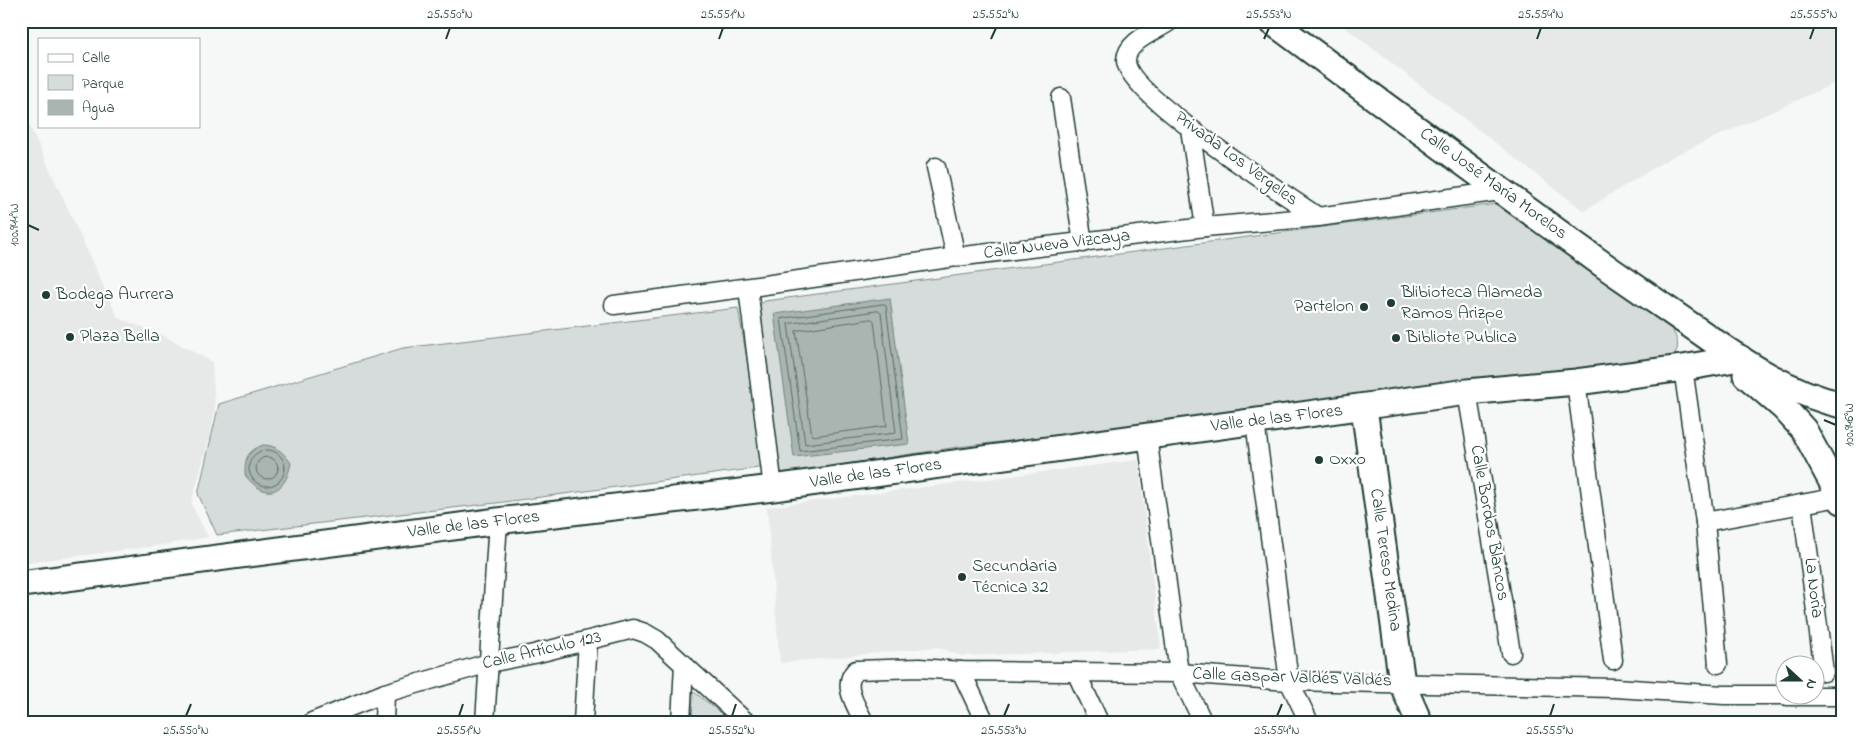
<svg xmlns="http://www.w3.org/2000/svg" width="1863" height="743" font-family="'Indie Flower',sans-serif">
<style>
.built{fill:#e6e9e8}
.green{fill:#d6dcdb;stroke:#7a8c88}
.water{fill:#aab5b1;stroke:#72857f}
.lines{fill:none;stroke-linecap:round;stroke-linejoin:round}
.shore{stroke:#576d66;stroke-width:1}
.street-casing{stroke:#1f3d34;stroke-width:21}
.secondary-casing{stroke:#1f3d34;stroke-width:29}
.street{stroke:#fff;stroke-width:18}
.secondary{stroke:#fff;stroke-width:25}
.ticks{fill:none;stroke:#1f3d34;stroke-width:2}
.poi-dot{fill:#1f3d34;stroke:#fff;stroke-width:2}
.labels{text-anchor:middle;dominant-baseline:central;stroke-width:4.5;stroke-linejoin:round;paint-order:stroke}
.street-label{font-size:18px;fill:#1f3d34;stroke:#fff}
.poi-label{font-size:18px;fill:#1f3d34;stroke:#fff;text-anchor:start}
.neatline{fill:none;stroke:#1f3d34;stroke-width:2}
.ticks-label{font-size:12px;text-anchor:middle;fill:#1f3d34}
</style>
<rect width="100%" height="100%" fill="#f6f7f7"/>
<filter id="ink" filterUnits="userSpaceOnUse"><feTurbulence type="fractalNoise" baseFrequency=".02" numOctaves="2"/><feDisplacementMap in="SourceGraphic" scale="10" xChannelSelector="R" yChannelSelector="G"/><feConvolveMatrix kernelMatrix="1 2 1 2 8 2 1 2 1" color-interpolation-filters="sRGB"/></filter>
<g filter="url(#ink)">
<g class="built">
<polygon points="1337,21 1842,21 1842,80 1671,157 1584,211"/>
<polygon points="21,107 118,318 159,333 212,362 215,409 210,436 191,504 208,537 163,545 21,563"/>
<polygon points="1138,460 1161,649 962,656 937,647 780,663 767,507"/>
</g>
<g class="green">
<path d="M 1504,203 L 1664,319 C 1677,335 1687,351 1663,363 L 958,447 L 781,474 L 756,308 L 765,301 Z"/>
<polygon points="738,308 766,467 496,503 217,535 198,494 219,404 403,348"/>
<polygon points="693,691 732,722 692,722"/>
</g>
<g class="water">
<polygon points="890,298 909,444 794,457 774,314"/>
<path d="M 263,445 C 276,445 283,452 291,463 C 285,495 265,501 245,475 C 245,458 246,452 263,445 Z"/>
</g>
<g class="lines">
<g class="shore">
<polygon points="884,304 886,306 903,439 800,451 781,319"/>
<polygon points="878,311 881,313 896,433 805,444 788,324"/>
<polygon points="872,319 874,321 887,426 812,436 796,331"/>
<circle cx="267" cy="468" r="18"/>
<circle cx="267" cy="468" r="11"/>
</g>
<g class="street-casing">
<g id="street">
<path d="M 1170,21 C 1157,31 1127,40 1126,60 C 1125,93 1286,195 1318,217"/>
<polyline points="1061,98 1083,243"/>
<polyline points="1190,129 1205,227"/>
<polyline points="936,167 956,257"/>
<polyline points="748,288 773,488"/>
<polyline points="614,305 758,286 956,257 1205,227 1318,217 1500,191"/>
<polyline points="1683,368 1705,522 1718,664"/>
<polyline points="1576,382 1613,660"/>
<polyline points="1467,392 1511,653"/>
<polyline points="1255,422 1289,681 1309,722"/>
<polyline points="1147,436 1179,673 1203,722"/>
<polyline points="1802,504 1824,672"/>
<polyline points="1705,522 1839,497"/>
<polyline points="961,671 985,722"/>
<polyline points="1076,672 1099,722"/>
<polyline points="1787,696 1842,696"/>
<polyline points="312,722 385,693 489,663 534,654 633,629 645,633 657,640 746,722"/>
<polyline points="384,722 385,693"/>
<polyline points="485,722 498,521"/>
<polyline points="583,722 588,641"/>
<polyline points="681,722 684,664"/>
<path d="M 864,722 C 856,705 841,685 856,670 L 919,668 L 961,671 L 1179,673 L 1289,681 L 1616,688 L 1724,695 L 1786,695"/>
</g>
</g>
<g class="secondary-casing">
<g id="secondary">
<path d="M 1271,21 C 1384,105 1498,189 1612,271 C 1641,291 1670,311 1699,331 C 1743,362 1789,393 1842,405"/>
<polyline points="1746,375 1784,408 1804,430 1842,501"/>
<polyline points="1364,408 1402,683 1419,722"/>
<polyline points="21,584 498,521 773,488 1467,392 1576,382 1683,368 1740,358"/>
</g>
</g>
<use href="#street" class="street"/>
<use href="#secondary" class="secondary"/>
</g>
</g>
<path class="ticks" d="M 446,39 L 450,28M 719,39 L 723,28M 991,39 L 996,28M 1264,39 L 1269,28M 1537,39 L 1541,28M 1810,39 L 1814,28M 28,225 L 39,230M 1824,420 L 1836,425M 186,716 L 191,704M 459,716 L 463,704M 732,716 L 736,704M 1004,716 L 1009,704M 1277,716 L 1282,704M 1550,716 L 1554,704"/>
<g class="poi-dot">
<circle cx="46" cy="295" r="5"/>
<circle cx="1391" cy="303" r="5"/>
<circle cx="1364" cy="307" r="5"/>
<circle cx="70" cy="337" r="5"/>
<circle cx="1396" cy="338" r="5"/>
<circle cx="1319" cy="460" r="5"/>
<circle cx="962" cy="577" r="5"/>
</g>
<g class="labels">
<g class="street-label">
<text transform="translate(1236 159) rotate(36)">Privada Los Vergeles</text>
<text transform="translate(1493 184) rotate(36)">Calle José María Morelos</text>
<text transform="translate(1057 245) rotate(-7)">Calle Nueva Vizcaya</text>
<text transform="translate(1277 419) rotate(-7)">Valle de las Flores</text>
<text transform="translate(876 474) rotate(-8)">Valle de las Flores</text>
<text transform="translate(1489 523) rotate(80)">Calle Bordos Blancos</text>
<text transform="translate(474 525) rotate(-7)">Valle de las Flores</text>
<text transform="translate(1385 560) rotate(82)">Calle Tereso Medina</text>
<text transform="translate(1813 588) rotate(83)">La Noria</text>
<text transform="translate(542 651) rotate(-13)">Calle Artículo 123</text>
<text transform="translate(1292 678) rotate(2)">Calle Gaspar Valdés Valdés</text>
</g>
<g class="poi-label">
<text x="1401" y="293">Blibioteca Alameda<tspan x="1401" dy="21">Ramos Arizpe</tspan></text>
<text x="56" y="295">Bodega Aurrera</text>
<text x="1354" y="307" text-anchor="end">Partelon</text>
<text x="80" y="337">Plaza Bella</text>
<text x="1406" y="338">Bibliote Publica</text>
<text x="1329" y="460">Oxxo</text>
<text x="972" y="567">Secundaria<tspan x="972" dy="21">Técnica 32</tspan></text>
</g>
</g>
<rect width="1863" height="743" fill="none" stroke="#fff" stroke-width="55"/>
<rect x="38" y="38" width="162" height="90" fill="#ffffff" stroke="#a5b1ae"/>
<rect x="48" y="54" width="25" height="8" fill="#ffffff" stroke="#a5b1ae"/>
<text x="82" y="62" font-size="15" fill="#1f3d34">Calle</text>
<rect x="48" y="75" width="25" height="15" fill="#d6dcdb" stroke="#a5b1ae"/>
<text x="82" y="88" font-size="15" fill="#1f3d34">Parque</text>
<rect x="48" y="100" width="25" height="15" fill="#aab5b1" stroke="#a5b1ae"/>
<text x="82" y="112" font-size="15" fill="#1f3d34">Agua</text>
<g transform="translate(1800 680) rotate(111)"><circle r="24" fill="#ffffff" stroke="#a5b1ae"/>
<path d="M0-4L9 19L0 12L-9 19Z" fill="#1f3d34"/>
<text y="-8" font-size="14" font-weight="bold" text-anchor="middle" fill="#1f3d34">N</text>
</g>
<rect x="28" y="28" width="1808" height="688" class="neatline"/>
<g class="ticks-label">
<text x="450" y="18">25.550°N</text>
<text x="723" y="18">25.551°N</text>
<text x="996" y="18">25.552°N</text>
<text x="1269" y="18">25.553°N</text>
<text x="1541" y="18">25.554°N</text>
<text x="1814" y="18">25.555°N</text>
<text transform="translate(14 225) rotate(-90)" y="4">100.944°W</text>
<text transform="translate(1849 425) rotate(-90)" y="4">100.946°W</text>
<text x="186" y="734">25.550°N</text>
<text x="459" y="734">25.551°N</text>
<text x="732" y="734">25.552°N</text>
<text x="1004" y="734">25.553°N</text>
<text x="1277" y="734">25.554°N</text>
<text x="1550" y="734">25.555°N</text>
</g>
</svg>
